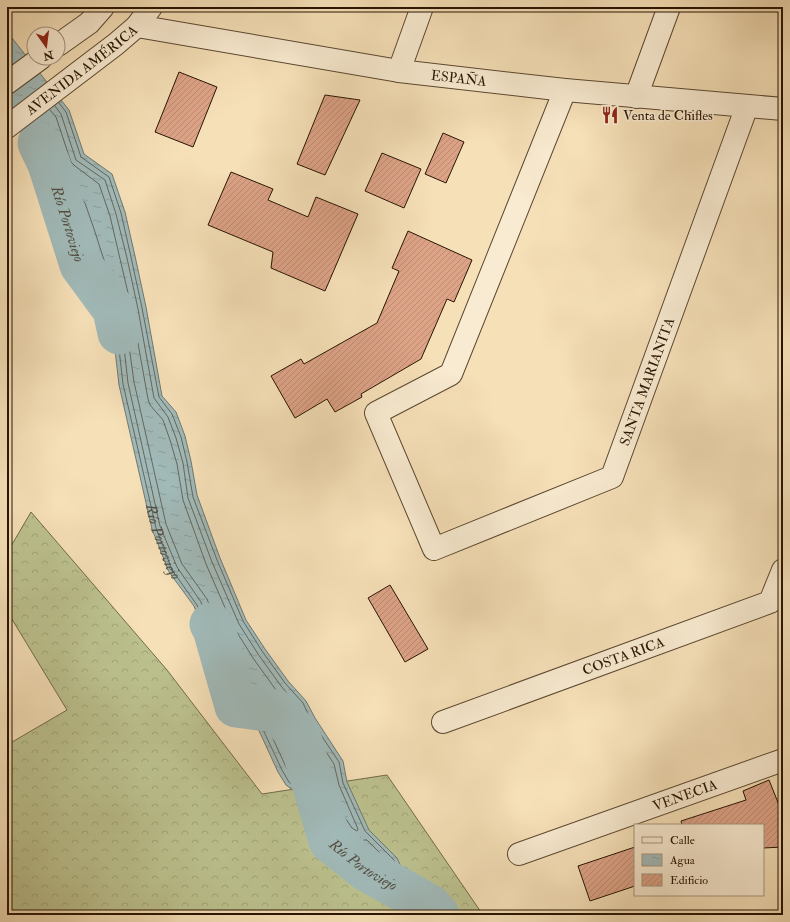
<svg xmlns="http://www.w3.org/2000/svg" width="790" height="922" font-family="'IM FELL Double Pica',serif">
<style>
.forest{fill:url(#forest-crowns);stroke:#726b48}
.water{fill:url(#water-ripples);stroke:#707870}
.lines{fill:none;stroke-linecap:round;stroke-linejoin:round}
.shore{stroke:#64675e;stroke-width:1}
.river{stroke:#a1bab9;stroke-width:43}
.building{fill:url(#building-hatch);stroke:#271402}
.minor-casing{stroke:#5b4730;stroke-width:24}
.minor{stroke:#f9ebd1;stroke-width:22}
.labels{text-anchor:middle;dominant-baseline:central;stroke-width:3;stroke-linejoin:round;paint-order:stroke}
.street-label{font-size:14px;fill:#271402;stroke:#f9ebd1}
.poi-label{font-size:14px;fill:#271402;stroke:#f9ebd1;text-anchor:start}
.water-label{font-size:15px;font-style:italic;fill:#524e42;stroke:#f9ebd1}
</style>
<defs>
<pattern id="forest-crowns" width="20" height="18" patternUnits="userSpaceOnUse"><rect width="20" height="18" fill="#bcc28f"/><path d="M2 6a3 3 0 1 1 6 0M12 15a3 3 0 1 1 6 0" fill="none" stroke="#a2a67a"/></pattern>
<pattern id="water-ripples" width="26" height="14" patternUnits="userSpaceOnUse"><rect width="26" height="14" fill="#a1bab9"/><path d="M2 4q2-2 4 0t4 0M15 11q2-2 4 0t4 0" fill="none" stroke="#8b9f9d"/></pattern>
<pattern id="building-hatch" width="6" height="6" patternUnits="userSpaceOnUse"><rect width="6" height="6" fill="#dda387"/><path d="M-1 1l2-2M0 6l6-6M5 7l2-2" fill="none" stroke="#be8b73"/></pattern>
</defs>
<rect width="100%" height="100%" fill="#f6e0b8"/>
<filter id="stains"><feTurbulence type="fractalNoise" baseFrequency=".005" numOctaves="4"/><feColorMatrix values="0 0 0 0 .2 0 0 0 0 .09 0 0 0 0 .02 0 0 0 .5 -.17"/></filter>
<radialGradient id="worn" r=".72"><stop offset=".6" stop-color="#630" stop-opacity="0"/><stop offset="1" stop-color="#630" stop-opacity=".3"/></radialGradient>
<polygon class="forest" points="31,512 167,670 262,794 387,775 483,915 7,915 7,745 67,710 7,611 7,553"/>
<polygon class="water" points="7,36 12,38 69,110 84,154 112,174 125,212 135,256 146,307 162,396 176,412 185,436 191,461 197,495 220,558 246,620 265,649 288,681 306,701 315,718 343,761 347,782 369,830 397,858 403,871 428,887 449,915 418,915 410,908 396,879 383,873 353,879 354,843 345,834 331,813 302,797 286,785 278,772 255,722 213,657 194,606 169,572 152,529 119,385 115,350 100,313 89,263 73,211 47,186 45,178 32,151 28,139 7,119"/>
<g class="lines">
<g class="shore">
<polyline points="33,122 42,133 61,178 85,203 94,229 104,260 114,308 129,346 134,382 166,524 182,564 207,599 227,650 268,714 291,765 297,774 310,784 335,797 336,795 332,785 329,767 302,726 293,709 276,690 253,658 233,626 206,564 183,500 177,464 170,440 163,420 150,405 148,399 132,310 110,216 99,184 75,166 71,162 56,117 50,110"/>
<polyline points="28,126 36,135 55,181 80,206 89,231 98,261 109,310 124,347 128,383 160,526 177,567 201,602 221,653 263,717 286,767 293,778 307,789 337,806 352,828 357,831 358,829 339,785 334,764 307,723 298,706 281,686 258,654 239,624 212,562 188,498 183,463 176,438 168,417 154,398 138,309 127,258 116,214 105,180 76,160 61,114 55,106"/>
<path id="s1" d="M 24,129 L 32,137 L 51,184 L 76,209 L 84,232 L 93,262 L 104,312 L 119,349 L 123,384 L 156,528 L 172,570 L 197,605 L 217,655 L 258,719 L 282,770 L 289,782 L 304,794 L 334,810 L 348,831 L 358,841 L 358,873 L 383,869 L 398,875 L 399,872 L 394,860 L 365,831 L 343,783 L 339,762 L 311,720 L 303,703 L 285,683 L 262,651 L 243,621 L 217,560 L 193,497 L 187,462 L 181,437 L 172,414 L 159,397 L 142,308 L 131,257 L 121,213 L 109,177 L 81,157 L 66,112 L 59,103"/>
<polygon points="364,840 367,840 388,861 388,864 363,867"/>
<polyline points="420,915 419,911 414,906 400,879 401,876 425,890 444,915"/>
<polyline points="425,915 424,909 418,903 413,892 414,890 422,894 438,915"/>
</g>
<g class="river">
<path id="s2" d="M 39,143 L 49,164 L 81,265 L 114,310 L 119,333"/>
<path id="s3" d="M 211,624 L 214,629 L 236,706 L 276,711 L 299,735 L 330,841 L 365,869 L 430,906 L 438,915"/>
</g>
</g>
<g class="building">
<polygon points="179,72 217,87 193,147 155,132"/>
<polygon points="325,95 360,100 325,175 297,164"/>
<polygon points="443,133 464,142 446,183 425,174"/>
<polygon points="382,153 421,169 404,208 365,191"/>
<polygon points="231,172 273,189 268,200 308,217 316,197 358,214 325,291 271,268 273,252 208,225"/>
<polygon points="408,231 472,260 454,302 447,299 421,359 361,394 362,397 335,412 327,399 295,418 271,376 301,359 304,364 377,323 399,271 392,268"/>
<polygon points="390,585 428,649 405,662 368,598"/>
<polygon points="769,780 783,815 783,847 763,848 763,825 682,825 681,821 746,800 743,791"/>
<polygon points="635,847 635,886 590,901 578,866"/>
</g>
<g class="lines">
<g class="minor-casing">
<g id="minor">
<path id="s4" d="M 137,26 L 399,71 L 565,90 L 783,109"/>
<polyline points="58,45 89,23 103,7"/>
<polyline points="399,71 422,7"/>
<polyline points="7,83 41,58"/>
<path id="s5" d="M 565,90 L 451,374 L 376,413 L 434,549 L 612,477 L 747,106"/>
<polyline points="636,97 669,7"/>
<path id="s6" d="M 7,127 L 116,44 L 137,26 L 151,7"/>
<path id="s7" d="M 443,722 L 770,602 L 783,570"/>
<path id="s8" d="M 519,854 L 783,760"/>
</g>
</g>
<use href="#minor" class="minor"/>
</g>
<defs>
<g id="restaurant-bare" transform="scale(1.38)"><path d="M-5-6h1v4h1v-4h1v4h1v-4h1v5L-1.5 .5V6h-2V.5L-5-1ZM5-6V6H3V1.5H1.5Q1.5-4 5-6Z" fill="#8f2418" stroke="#f9ebd1" stroke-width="2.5" paint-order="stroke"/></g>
</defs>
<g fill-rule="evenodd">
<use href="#restaurant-bare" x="610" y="115"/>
</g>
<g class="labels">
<g class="street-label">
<text stroke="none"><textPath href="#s6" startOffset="94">AVENIDA AMÉRICA</textPath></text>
<text stroke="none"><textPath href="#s4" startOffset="326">ESPAÑA</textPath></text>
<text stroke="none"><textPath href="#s5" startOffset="832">SANTA MARIANITA</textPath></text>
<text stroke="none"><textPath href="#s7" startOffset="192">COSTA RICA</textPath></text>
<text stroke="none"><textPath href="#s8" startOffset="176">VENECIA</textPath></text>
</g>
<g class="poi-label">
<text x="623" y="115">Venta de Chifles</text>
</g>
<g class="water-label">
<text stroke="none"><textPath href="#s2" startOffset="86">Río Portoviejo</textPath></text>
<text stroke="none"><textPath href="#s1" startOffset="442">Río Portoviejo</textPath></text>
<text stroke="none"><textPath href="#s3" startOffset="311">Río Portoviejo</textPath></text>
</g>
</g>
<rect width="790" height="922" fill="none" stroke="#f6e0b8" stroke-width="24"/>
<rect x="8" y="8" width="774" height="906" fill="none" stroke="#271402" stroke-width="2"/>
<rect x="12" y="12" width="766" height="898" fill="none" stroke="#271402"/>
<rect x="634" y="824" width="130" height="72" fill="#f9ebd1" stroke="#a5957e"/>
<rect x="642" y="837" width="20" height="6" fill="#f9ebd1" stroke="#a5957e"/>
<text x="670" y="844" font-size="12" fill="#271402">Calle</text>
<rect x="642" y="854" width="20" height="12" fill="url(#water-ripples)" stroke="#a5957e"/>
<text x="670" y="864" font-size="12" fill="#271402">Agua</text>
<rect x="642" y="874" width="20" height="12" fill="url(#building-hatch)" stroke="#a5957e"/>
<text x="670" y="884" font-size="12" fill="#271402">Edificio</text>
<g transform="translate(46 46) rotate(166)"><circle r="19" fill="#f9ebd1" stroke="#a5957e"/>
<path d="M0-3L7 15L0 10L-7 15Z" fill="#8f2418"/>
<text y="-6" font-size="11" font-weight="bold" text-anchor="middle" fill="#271402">N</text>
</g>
<rect width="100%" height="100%" filter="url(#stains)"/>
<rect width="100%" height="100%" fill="url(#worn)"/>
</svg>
